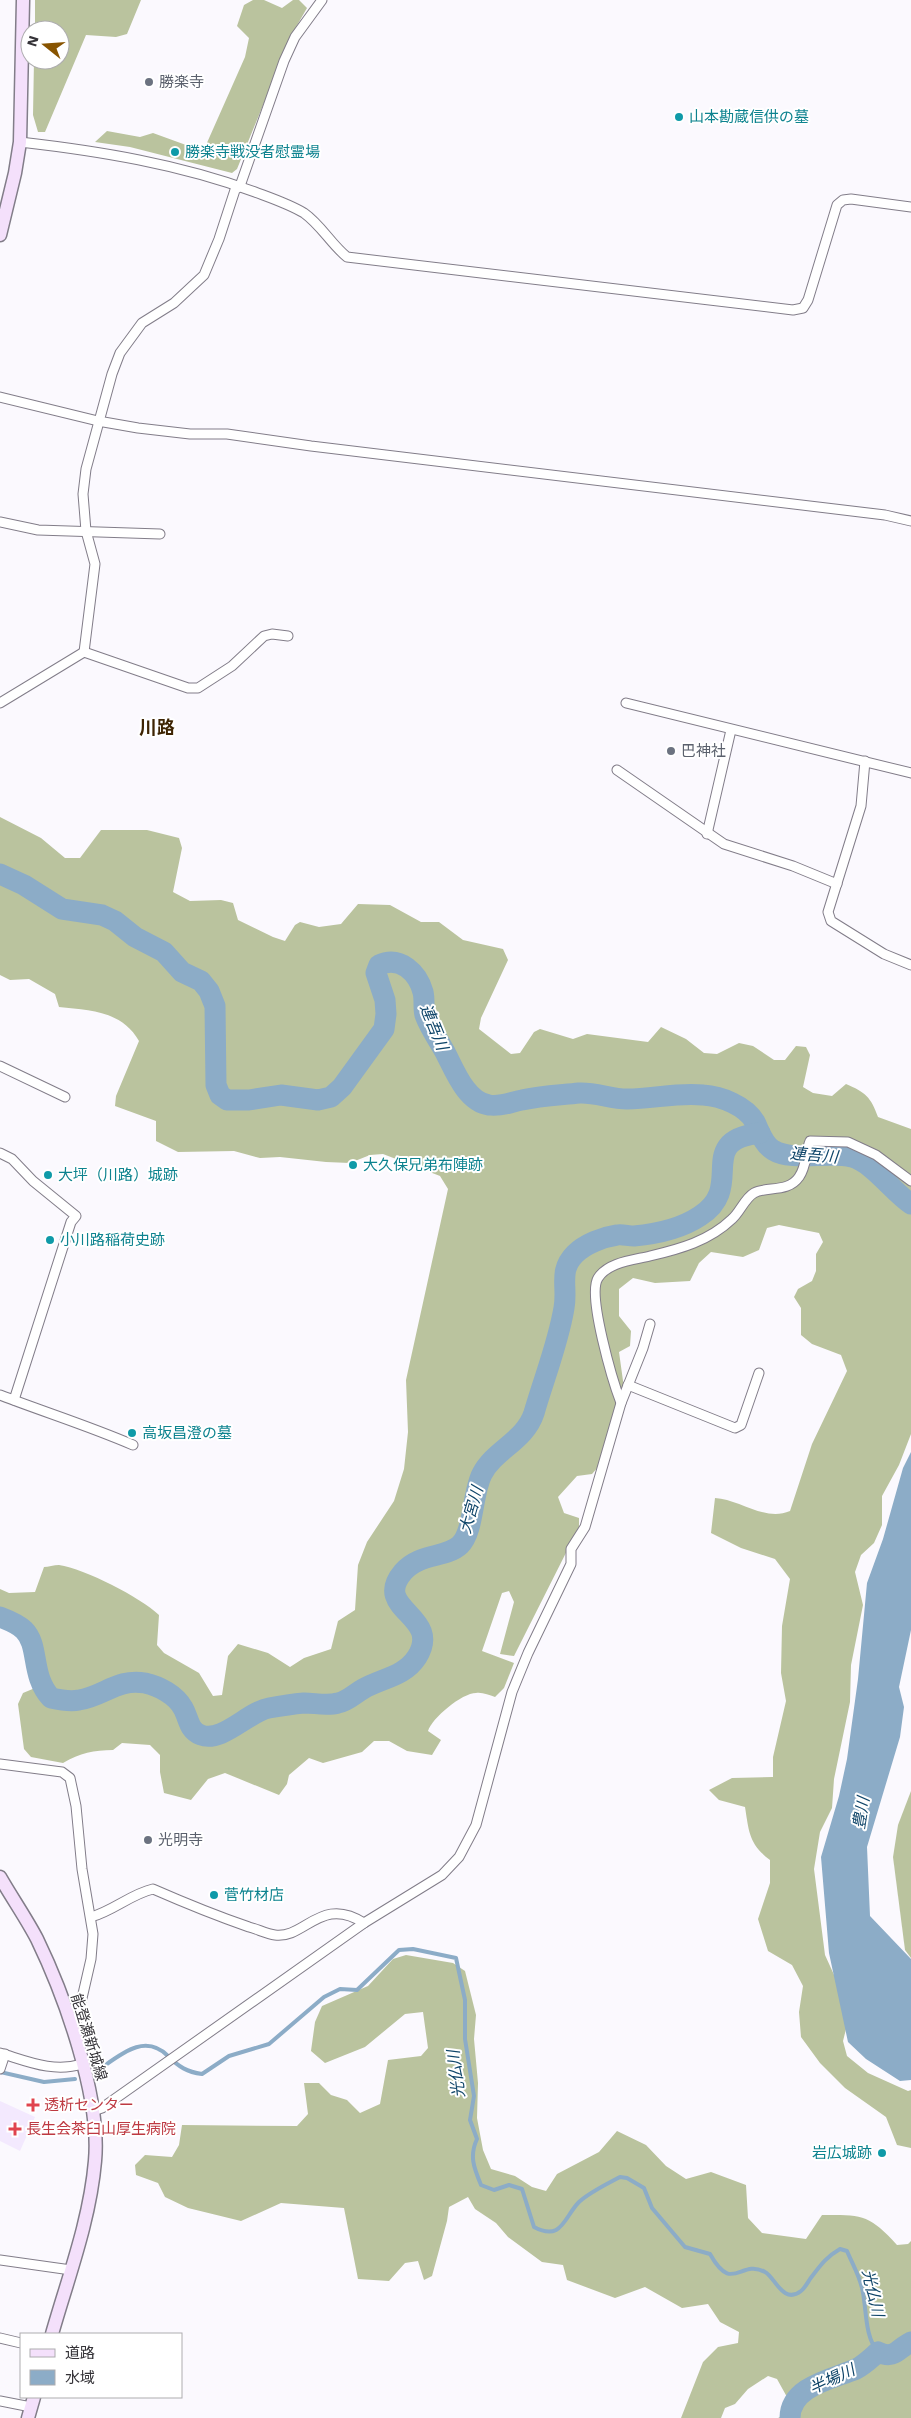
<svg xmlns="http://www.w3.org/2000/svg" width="911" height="2418" font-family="'Work Sans','Noto Sans JP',sans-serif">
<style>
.built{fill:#f3e9fe}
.forest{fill:#bac39e}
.water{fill:#8cacc7}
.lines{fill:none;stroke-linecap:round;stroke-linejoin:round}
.stream{stroke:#8cacc7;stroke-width:4}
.river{stroke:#8cacc7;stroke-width:21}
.minor-casing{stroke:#827d89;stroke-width:11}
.secondary-casing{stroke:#827d89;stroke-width:15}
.minor{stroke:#fff;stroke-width:9}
.secondary{stroke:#f4e0fb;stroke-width:12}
.worship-dot{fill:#6b7280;stroke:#fff;stroke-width:2}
.culture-dot{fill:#0f9aa8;stroke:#fff;stroke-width:2}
.health-dot{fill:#e0444e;stroke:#fff;stroke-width:2}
.labels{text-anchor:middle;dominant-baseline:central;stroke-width:4;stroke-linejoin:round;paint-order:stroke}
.worship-label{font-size:15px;fill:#5b616d;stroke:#fff;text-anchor:start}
.culture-label{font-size:15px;fill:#0d838f;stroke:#fff;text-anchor:start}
.street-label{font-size:15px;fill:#353338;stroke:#fff}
.health-label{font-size:15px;fill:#be3a42;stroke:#fff;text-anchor:start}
.water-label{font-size:16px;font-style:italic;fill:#0f4569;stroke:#fff}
.quarter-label{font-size:18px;font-weight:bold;fill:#3e2403;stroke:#fff}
</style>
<rect width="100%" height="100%" fill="#fbf9fe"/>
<polygon class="built" points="0,2101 35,2117 20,2151 0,2141"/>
<g class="forest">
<polygon points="35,0 141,0 127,34 116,37 86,35 45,132 38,132 33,115 34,60 60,60 60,30 35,30"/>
<polygon points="253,0 264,0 282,8 293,0 299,0 307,8 292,34 237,169 232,173 130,147 95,142 107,131 140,137 153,133 186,145 206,145 245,57 249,38 237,26 244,5"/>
<path d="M 0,817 L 41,838 L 65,858 L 80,858 L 101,830 L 147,830 L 179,838 L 182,848 L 173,892 L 190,901 L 221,900 L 233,903 L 238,920 L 273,937 L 285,941 L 295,925 L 300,922 L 319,927 L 341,924 L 358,904 L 390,905 L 421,922 L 439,922 L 463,940 L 503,949 L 508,960 L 481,1018 L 479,1029 L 511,1054 L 520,1053 L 534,1032 L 540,1029 L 573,1039 L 587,1034 L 648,1042 L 661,1027 L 686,1039 L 704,1053 L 717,1054 L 739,1043 L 753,1046 L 774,1060 L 785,1060 L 796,1046 L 806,1047 L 810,1055 L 803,1087 L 813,1093 L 832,1096 L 846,1084 C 865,1092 871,1097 878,1117 L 911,1129 L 911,1434 L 899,1465 L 882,1496 L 882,1525 L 874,1543 L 861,1555 L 855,1572 L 863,1605 L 851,1665 L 850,1702 L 834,1779 L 832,1808 L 820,1832 L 814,1869 L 825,1955 L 840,1988 L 847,2025 L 843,2041 L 847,2056 L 868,2073 L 908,2091 L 911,2090 L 911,2148 L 897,2145 L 886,2117 L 845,2088 L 820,2063 L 801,2037 L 799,2012 L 803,1986 L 792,1965 L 768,1951 L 758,1919 L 770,1883 L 770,1860 C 749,1844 749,1832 745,1807 L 719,1800 L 709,1790 L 732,1778 L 773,1777 L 773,1757 L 786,1701 L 781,1673 L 782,1626 L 790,1579 L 775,1559 L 741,1548 L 711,1533 L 715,1498 C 739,1499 765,1522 790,1511 L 812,1444 L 847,1371 L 841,1355 L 812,1344 L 801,1335 L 801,1308 L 794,1297 L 798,1289 L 812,1281 L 816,1271 L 816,1254 L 823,1242 L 819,1233 L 779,1225 L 767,1228 L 759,1250 L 743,1257 L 711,1252 L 699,1263 L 690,1281 L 655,1283 L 633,1278 L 619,1289 L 619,1316 L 631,1331 L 630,1346 L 619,1352 L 624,1388 L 599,1466 L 592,1474 L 577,1476 L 558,1497 L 564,1513 L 579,1518 L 579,1527 L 514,1656 L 500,1654 L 514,1602 L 509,1591 L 502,1593 L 482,1651 L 514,1663 L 504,1688 L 495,1697 C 489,1695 482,1692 476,1693 C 462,1693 432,1718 428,1731 L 441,1740 L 432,1755 L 407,1751 L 389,1741 L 374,1741 L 362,1752 L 323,1763 L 309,1758 L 289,1775 L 287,1784 L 279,1795 L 225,1773 L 208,1779 L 191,1800 L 164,1793 L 160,1772 L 160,1755 L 150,1745 L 122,1743 L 113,1750 C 94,1750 80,1753 63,1763 L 31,1757 L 24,1749 L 18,1704 L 23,1693 L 35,1688 L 42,1675 L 41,1655 L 33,1635 L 24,1623 L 0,1610 L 0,1589 L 9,1593 L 35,1592 L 44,1567 C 48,1567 54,1565 59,1565 C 85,1569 140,1597 159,1615 L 157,1645 L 164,1653 L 199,1673 L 213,1696 L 222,1695 L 228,1656 L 238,1644 L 268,1653 L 290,1667 L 304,1658 L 331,1649 L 338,1621 L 355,1610 L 358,1565 L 367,1542 L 394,1501 L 404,1469 L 408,1432 L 406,1380 L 448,1189 L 440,1176 L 383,1154 L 370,1155 L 350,1163 L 326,1162 L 280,1157 L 260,1158 L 234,1151 L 178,1152 L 156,1141 L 156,1121 L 115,1106 L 116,1096 L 139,1041 C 122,1011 90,1010 59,1007 L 55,994 L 29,979 L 10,980 L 0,975 Z"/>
<polygon points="911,1791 911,1958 905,1950 893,1857 898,1825"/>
<path d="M 406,1955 L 453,1963 L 465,1971 L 476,2015 L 474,2039 L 478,2083 L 477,2118 L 483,2150 L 491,2169 L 515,2176 L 532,2187 L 546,2191 L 557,2174 L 599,2152 L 617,2131 L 646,2145 L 666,2166 L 686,2179 L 711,2172 L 746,2185 L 748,2218 L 762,2233 L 806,2239 L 822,2215 C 862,2215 869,2214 897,2245 L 908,2244 L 911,2241 L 911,2418 L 778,2418 L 784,2415 L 787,2397 L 777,2379 L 768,2376 L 748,2389 L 735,2404 L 725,2408 L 721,2418 L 681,2418 L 703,2362 L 718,2347 L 738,2343 L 739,2332 L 720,2322 L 708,2304 L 682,2308 L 645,2287 L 615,2298 L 567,2280 L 563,2265 L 542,2262 L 508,2237 L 496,2223 L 475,2209 L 468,2197 L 449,2207 L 447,2221 L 432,2276 L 424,2280 L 418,2261 L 405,2263 L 389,2281 L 358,2279 L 344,2208 L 281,2203 L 241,2221 L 188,2208 L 165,2197 L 158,2183 L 136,2175 L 135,2165 L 145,2155 L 172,2157 L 179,2145 L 182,2125 L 297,2126 L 308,2114 L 304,2083 L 319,2083 L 331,2095 L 347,2100 L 360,2113 L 380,2104 L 388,2060 L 421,2056 L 428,2048 L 423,2012 L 405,2014 L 365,2047 L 325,2063 L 311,2051 L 315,2022 L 322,2006 L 368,1986 L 393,1959 Z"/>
</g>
<polygon class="water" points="911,1452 911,1630 899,1687 904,1707 900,1737 867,1847 870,1916 911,1959 911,2080 900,2081 866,2059 848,2042 829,1953 821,1857 839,1796 847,1759 858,1679 867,1583 883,1539 903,1468"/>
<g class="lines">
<g class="stream">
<polyline points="0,2072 44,2082 75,2079"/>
<path d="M 94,2073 C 117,2058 143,2031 168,2056 C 179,2067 187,2072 202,2074 L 229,2056 L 269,2044 L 324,1997 L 340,1989 L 357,1990 L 399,1950 L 413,1949 L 456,1958 L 465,2000 L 465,2039 L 474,2096 L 470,2120 L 477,2139 C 469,2156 474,2168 481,2185 L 494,2190 L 509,2185 L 522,2189 L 534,2227 C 562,2242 564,2217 579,2202 C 590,2192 607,2184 620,2177 L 627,2178 L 644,2188 L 652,2208 L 685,2247 L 710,2254 C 733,2295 740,2258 765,2272 C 775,2277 783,2305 801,2291 C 805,2288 808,2282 810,2279 C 820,2266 826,2257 840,2249 L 847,2251 C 852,2263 859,2275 862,2288 C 867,2308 864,2336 878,2352"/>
</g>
<g class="river">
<path d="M 0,874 L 24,885 L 62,909 L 102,915 L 115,921 L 135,937 L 164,952 L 182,972 L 201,981 L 209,991 L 215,1006 L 216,1085 L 220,1095 L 227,1100 L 249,1100 L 281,1095 L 318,1100 L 331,1097 L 342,1087 L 384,1029 L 386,1014 L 385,1000 L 376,973 L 379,965 C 400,955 418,973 423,992 C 425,1000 423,1008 425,1015 C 430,1029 438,1039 445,1052 C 454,1069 466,1102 489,1105 C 501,1107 511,1102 522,1100 C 540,1096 561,1095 579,1093 C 595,1092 611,1099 627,1099 C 653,1099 678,1092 703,1095 C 721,1096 746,1106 755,1122 C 760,1132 763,1144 773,1150 C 792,1162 829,1151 852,1157 C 873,1163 892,1191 911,1204"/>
<path d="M 0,1617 C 8,1620 18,1624 24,1630 C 40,1646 30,1675 51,1698 C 60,1700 70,1702 79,1700 C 104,1696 118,1678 145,1683 C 159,1686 176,1695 183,1708 C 189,1718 188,1730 201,1735 C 222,1743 248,1712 269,1708 C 280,1706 293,1704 304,1703 C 315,1703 327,1706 338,1703 C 348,1701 354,1694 363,1689 C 382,1678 404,1677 417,1657 C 443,1615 371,1610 403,1572 C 419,1553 446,1558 460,1545 C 474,1532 472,1493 482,1474 C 494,1450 525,1441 534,1413 C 544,1378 558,1344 564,1308 C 568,1287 558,1271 575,1254 C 585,1244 603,1237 617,1235 C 622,1234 628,1236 634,1236 C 656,1234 682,1228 700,1216 C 747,1186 693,1141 760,1133"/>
<path d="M 790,2418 C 790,2386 833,2379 856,2369 C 864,2365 871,2358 878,2352 C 895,2360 898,2348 911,2342"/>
</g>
<g class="minor-casing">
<g id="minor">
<path d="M 20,142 C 99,151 179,164 255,192 C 271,198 289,204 304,213 C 321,225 331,244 347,257 L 793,310 L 803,308 L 808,300 L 837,205 L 843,200 L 851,199 L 911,207"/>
<polyline points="0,397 98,421 138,428 190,434 227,434 311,446 885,515 911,521"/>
<polyline points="0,522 38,530 160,534"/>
<polyline points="84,652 95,564 86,531 83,494 86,469 112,374 120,353 142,323 174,303 204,275 219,239 235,190 240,186 284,61 295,37 322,0"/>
<polyline points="0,703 84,652 188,688 198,688 232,666 264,636 272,634 288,636"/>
<polyline points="626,703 911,773"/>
<polyline points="865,761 861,806 828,912 831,921 884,954 911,965"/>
<polyline points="617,770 724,844 793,866 837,884"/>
<polyline points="707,834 731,730"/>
<polyline points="0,1066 65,1097"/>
<polyline points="0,1153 12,1159 33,1181 76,1216 71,1222 14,1400"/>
<polyline points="628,1385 735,1428 741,1425 759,1373"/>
<path d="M 0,1395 C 44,1412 89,1426 133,1445"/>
<path d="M 621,1403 C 613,1382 587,1295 598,1278 C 608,1262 634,1260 650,1256 C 680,1249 709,1241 732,1219 C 740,1212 745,1198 754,1193 C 767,1186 788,1193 799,1177 C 807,1166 805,1153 810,1141 L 848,1142 L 876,1155 L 911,1181"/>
<polyline points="0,1764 62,1772 70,1778 76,1806 82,1869 93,1934 91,1959 77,2020 70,2023"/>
<path d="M 91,1917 C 113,1911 131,1894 153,1889 C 185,1903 217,1916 249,1927 C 257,1929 267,1934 275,1935 C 305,1939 321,1895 364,1923"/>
<path d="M 0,2053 C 27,2061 53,2073 82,2064"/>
<polyline points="0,2069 5,2054"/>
<polyline points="93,2111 102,2108 364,1923 442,1875 459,1857 476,1825 512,1692 528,1653 571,1564 571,1549 585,1527 621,1403 643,1348 650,1324"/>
<polyline points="0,2260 71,2270"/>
<polyline points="0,2338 21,2343"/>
<polyline points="0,2401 31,2407"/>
</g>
</g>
<g class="secondary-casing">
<g id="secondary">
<polyline points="0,235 15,173 20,142 23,0"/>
<path d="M 0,1877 C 12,1898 26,1918 37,1939 C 65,1997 101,2097 95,2161 C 90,2220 68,2278 52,2334"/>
<polyline points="28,2418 34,2397"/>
</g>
</g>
<use href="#minor" class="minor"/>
<use href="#secondary" class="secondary"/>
</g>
<g class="worship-dot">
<circle cx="149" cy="82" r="5"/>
<circle cx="671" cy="751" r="5"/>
<circle cx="148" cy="1840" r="5"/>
</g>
<g class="culture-dot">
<circle cx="679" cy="117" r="5"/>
<circle cx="175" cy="152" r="5"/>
<circle cx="353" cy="1165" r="5"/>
<circle cx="48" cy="1175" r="5"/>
<circle cx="50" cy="1240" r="5"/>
<circle cx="132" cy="1433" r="5"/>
<circle cx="214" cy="1895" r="5"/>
<circle cx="882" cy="2153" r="5"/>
</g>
<g class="health-dot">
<path d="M30.5 2097.5h5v5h5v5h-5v5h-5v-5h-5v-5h5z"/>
<path d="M12.5 2121.5h5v5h5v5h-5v5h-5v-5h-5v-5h5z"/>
</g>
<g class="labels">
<g class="worship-label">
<text x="159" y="82">勝楽寺</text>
<text x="681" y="751">巴神社</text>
<text x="158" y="1840">光明寺</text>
</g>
<g class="culture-label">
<text x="689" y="117">山本勘蔵信供の墓</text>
<text x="185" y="152">勝楽寺戦没者慰霊場</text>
<text x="363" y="1165">大久保兄弟布陣跡</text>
<text x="58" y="1175">大坪（川路）城跡</text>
<text x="60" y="1240">小川路稲荷史跡</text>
<text x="142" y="1433">高坂昌澄の墓</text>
<text x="224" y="1895">菅竹材店</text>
<text x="872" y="2153" text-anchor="end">岩広城跡</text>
</g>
<g class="street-label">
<text transform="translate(89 2037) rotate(73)">能登瀬新城線</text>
</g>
<g class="health-label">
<text x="44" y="2105">透析センター</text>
<text x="26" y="2129">長生会茶臼山厚生病院</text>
</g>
<g class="water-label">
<text transform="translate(434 1027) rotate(68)">連吾川</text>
<text transform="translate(814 1155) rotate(5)">連吾川</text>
<text transform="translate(471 1510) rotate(-74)">大宮川</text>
<text transform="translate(861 1813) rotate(-81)">豊川</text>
<text transform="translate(456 2074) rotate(-97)">光仏川</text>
<text transform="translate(873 2293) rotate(77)">光仏川</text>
<text transform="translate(832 2379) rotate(-25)">半場川</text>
</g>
<g class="quarter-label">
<text x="157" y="727">川路</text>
</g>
</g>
<rect x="20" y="2333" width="162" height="65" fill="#ffffff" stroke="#aeadaf"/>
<rect x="30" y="2349" width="25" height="8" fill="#f4e0fb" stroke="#aeadaf"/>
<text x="65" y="2358" font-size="15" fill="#353338">道路</text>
<rect x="30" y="2370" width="25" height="15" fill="#8cacc7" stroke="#aeadaf"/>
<text x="65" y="2383" font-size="15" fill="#353338">水域</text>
<g transform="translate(45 45) rotate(287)"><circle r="24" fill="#ffffff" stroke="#aeadaf"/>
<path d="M0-4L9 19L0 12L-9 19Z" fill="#885400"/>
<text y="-8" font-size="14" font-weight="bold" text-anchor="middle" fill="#353338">N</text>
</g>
</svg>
